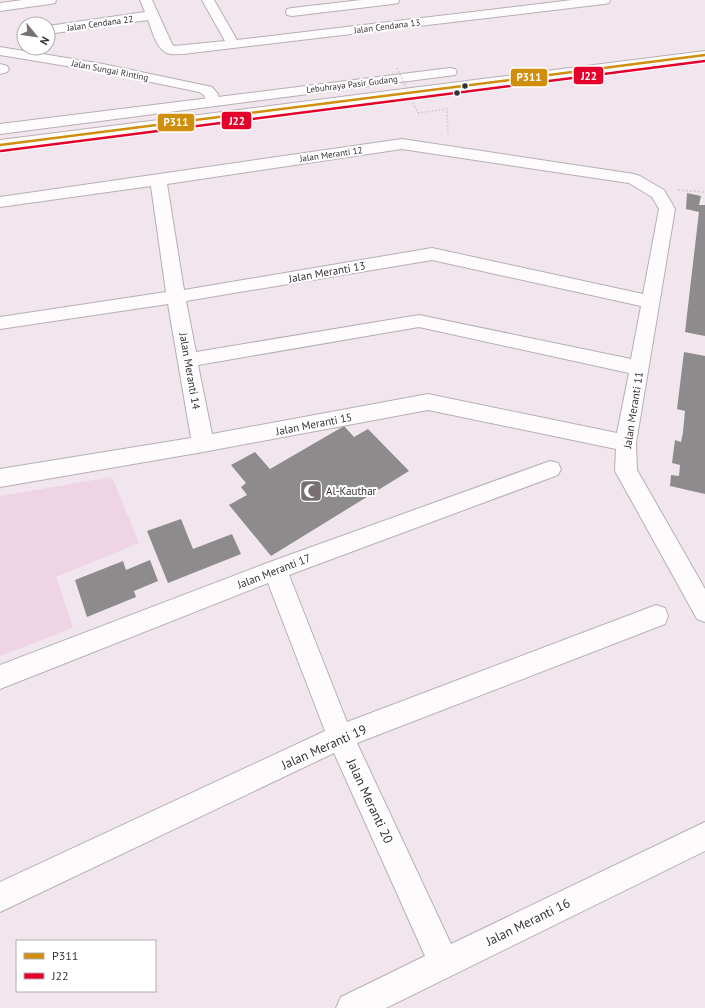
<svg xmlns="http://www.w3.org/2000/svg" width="705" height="1008" font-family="'PT Sans',sans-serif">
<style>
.green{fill:#eed4e4}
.building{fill:#8d8b8b}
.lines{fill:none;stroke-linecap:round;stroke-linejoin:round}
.minor-casing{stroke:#b7afb4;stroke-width:2}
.highway-casing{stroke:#b7afb4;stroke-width:2}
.path-far1{stroke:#ccc7ca;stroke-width:1.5;stroke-dasharray:1.5 2;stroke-linecap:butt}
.path{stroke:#ccc7ca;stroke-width:2;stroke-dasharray:1.5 2.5;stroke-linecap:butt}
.minor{fill:#fdfbfc;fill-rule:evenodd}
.highway{fill:#fdfbfc;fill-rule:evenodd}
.path-bridge{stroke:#ccc7ca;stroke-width:1.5;stroke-dasharray:1.5 2;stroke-linecap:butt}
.bus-1-casing{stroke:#fff;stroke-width:4.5}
.bus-2-casing{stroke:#fff;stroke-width:4.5}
.bus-1{stroke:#d08e0a;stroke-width:2.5}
.bus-2{stroke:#e4002b;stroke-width:2.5}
.bus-dot{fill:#362f33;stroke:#fff;stroke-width:1.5}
.labels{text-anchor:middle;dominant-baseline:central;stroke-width:4;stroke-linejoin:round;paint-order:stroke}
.far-street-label{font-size:9px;fill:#362f33;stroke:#fff}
.street-label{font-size:11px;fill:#362f33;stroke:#fff}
.poi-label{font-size:11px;fill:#362f33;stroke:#fff;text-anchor:start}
.near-street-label{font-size:13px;fill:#362f33;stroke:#fff}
.line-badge{stroke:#fff;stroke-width:1.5}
.badge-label{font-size:11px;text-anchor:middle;font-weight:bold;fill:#fff}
</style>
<rect width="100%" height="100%" fill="#f1e6ed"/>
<polygon class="green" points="112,477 139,543 56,577 73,628 0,656 0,496"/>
<g class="building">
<polygon points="687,193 701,196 699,205 705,205 705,336 685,332 699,212 686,209"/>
<polygon points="684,352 705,356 705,494 670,486 671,475 679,476 680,465 672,463 675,440 681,442 683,432 685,411 677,409"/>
<polygon points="344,426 354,437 368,429 409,471 271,556 229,505 247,495 241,487 246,483 231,465 255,452 270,469"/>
<polygon points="181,519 193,549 232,534 241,554 168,583 147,531"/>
<polygon points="150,560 158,581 134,591 136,597 87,617 75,580 123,561 126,570"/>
</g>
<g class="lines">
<g class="minor-casing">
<g id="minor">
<polygon points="23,0 56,0 55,3 50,4 0,11 0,3"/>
<path d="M 140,0 L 152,0 L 172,44 L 174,46 L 225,41 L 202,0 L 214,0 L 237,40 L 572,0 L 610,0 L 609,3 L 604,4 L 183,54 C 178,54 171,55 167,53 C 156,48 152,30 148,20 L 48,34 L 48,26 L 145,12 Z"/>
<polygon points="361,0 399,0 398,3 393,4 292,16 287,15 286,12 287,9 292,8"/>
<polygon points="0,47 103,64 212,87 218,94 219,102 217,105 212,106 207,105 204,95 199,92 103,72 0,55"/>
<polygon points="0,64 7,66 9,69 7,72 0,74"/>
<path d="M 402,139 L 634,174 L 640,176 L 664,190 L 675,209 L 636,443 L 637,470 L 705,589 L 705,622 L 697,619 L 615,471 L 616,449 L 428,410 L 203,452 L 0,487 L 0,469 L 191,438 L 168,304 L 0,329 L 0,317 L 166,292 L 151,186 L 0,207 L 0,197 ZM 402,149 L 629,183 L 652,197 L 659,209 L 643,294 L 432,248 L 184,290 L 167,184 ZM 432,260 L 641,306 L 631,359 L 419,315 L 196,352 L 186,301 ZM 419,327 L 629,373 L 617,433 L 428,394 L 212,434 L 198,365 Z"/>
<polygon points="550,461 558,463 561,469 558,475 289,575 347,722 656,605 665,608 668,616 665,624 357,743 451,944 705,822 705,851 386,1008 336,1008 341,997 425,956 334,753 0,912 0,882 325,731 268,583 0,689 0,665 267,563"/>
</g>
</g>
<g class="highway-casing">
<g id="highway">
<polygon points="705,51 705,59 0,150 0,140"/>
<polygon points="450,68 455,69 457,72 455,75 0,134 0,124"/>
</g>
</g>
<polyline class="path-far1" points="418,113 447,109 448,134"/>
<polyline class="path" points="678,190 705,192"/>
<use href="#minor" class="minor"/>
<use href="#highway" class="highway"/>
<polyline class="path-bridge" points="397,68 418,113"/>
<g class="bus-1-casing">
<polyline id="bus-1" points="0,145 705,55"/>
</g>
<g class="bus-2-casing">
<polyline id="bus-2" points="1,151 705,61"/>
</g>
<use href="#bus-1" class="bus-1"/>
<use href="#bus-2" class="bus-2"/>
</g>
<defs>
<g id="mosque-square" transform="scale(1.15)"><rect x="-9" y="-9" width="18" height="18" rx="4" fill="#776f74" stroke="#fff"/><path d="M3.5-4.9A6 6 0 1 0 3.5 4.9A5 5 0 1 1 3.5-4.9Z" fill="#fff"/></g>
</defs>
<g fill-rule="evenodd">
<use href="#mosque-square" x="311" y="491"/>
</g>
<g class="bus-dot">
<circle cx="465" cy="86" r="3.5"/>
<circle cx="457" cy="93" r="3.5"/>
</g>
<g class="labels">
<g class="far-street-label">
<text transform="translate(100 23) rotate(-8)">Jalan Cendana 22</text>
<text transform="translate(387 26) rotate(-7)">Jalan Cendana 13</text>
<text transform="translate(110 70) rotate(11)">Jalan Sungai Rinting</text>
<text transform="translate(352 84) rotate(-7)">Lebuhraya Pasir Gudang</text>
<text transform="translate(331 154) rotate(-8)">Jalan Meranti 12</text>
</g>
<g class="street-label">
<text transform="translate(327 272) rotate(-10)">Jalan Meranti 13</text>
<text transform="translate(190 371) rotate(80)">Jalan Meranti 14</text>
<text transform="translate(633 410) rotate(-81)">Jalan Meranti 11</text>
<text transform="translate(314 424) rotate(-11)">Jalan Meranti 15</text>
<text transform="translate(274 571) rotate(-21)">Jalan Meranti 17</text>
</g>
<g class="poi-label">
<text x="326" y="491">Al-Kauthar</text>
</g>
<g class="near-street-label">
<text transform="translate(324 747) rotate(-24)">Jalan Meranti 19</text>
<text transform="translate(370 801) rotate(65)">Jalan Meranti 20</text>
<text transform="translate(528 922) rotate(-26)">Jalan Meranti 16</text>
</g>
</g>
<g class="line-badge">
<rect x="573" y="66" width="31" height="19" rx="4" fill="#e4002b"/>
<rect x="510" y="68" width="38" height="19" rx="4" fill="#d08e0a"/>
<rect x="221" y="111" width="31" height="19" rx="4" fill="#e4002b"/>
<rect x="157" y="113" width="38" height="19" rx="4" fill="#d08e0a"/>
</g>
<g class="badge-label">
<text x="589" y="80">J22</text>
<text x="529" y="81">P311</text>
<text x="237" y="125">J22</text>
<text x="176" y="126">P311</text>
</g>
<rect x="16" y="940" width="140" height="52" fill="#ffffff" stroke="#afacad"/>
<rect x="24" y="953" width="20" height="6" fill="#d08e0a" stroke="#afacad"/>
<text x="52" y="960" font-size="12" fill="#362f33">P311</text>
<rect x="24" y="973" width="20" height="6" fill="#e4002b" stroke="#afacad"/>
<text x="52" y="980" font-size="12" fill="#362f33">J22</text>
<g transform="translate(36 36) rotate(119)"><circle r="19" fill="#ffffff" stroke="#afacad"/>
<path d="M0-3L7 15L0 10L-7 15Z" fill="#776f74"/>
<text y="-6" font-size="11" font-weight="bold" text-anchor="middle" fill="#362f33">N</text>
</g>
</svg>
